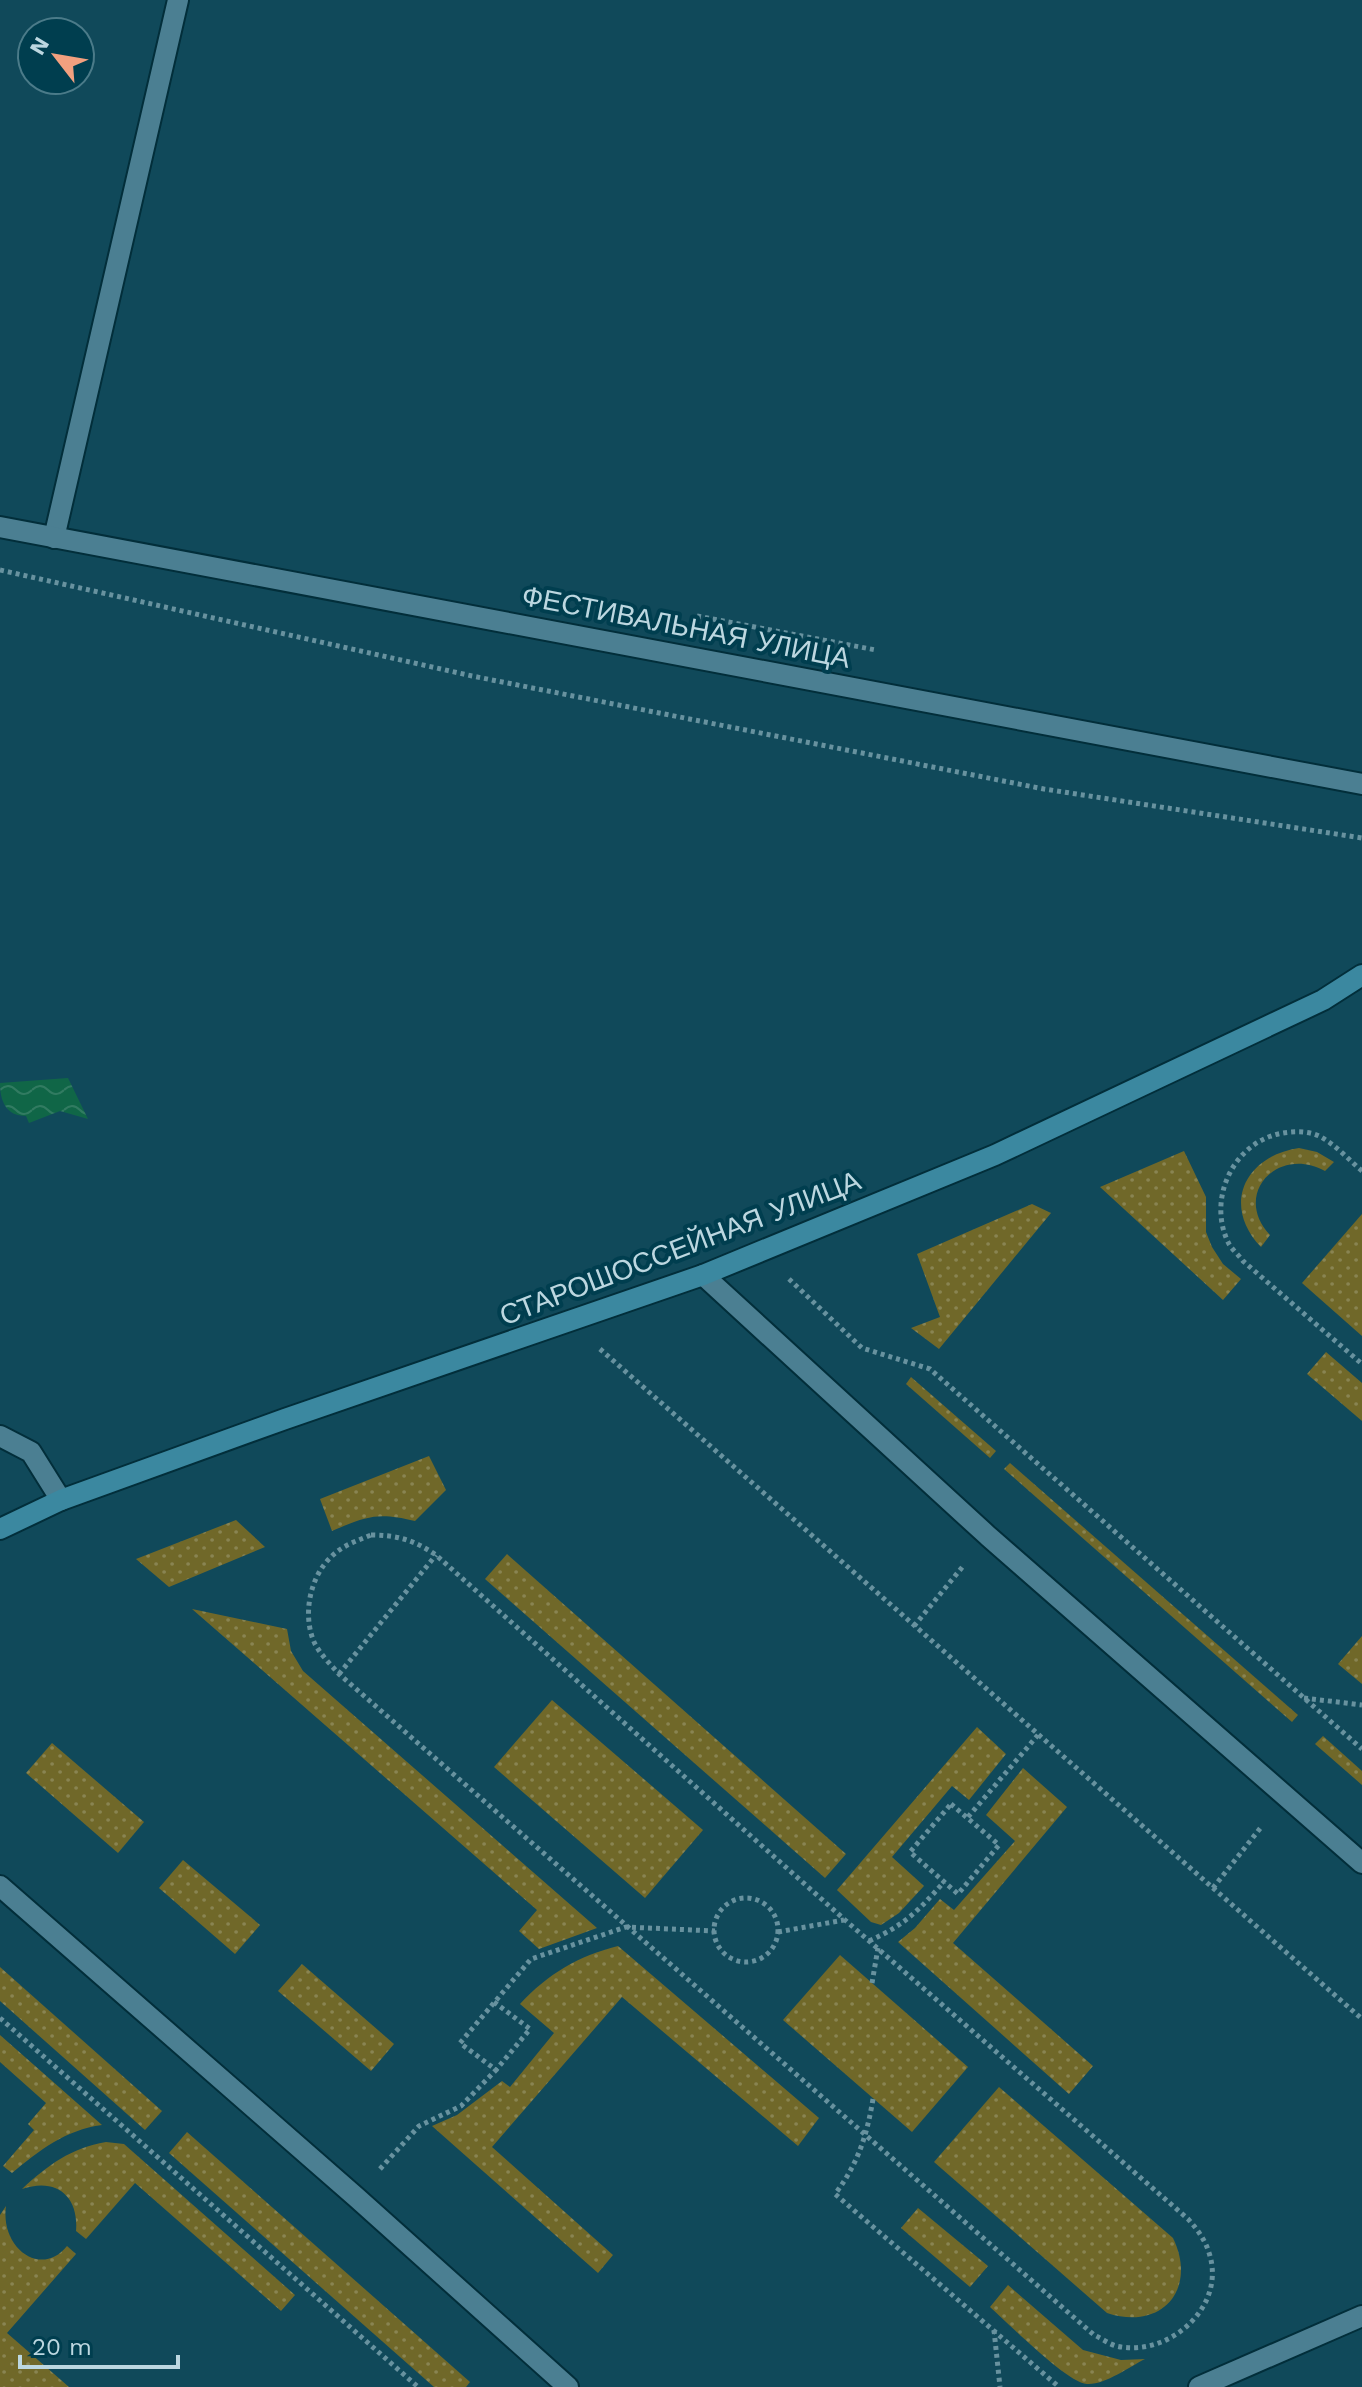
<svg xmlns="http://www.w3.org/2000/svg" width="1362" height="2387" font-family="'Work Sans',sans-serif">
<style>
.grass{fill:url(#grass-dots)}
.water{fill:url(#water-waves)}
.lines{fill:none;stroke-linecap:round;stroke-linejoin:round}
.lane-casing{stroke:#022e3a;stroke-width:24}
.street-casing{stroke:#022e3a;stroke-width:24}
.secondary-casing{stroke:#022e3a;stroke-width:24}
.path{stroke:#68929f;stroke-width:5;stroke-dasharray:4 4;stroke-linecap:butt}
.lane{stroke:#4b7f92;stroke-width:20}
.street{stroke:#4b7f92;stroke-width:20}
.secondary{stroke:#3b88a0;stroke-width:20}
.labels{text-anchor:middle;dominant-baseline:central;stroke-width:8;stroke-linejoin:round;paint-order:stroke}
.street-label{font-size:28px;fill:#bcd7e0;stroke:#003e4f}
</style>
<defs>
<pattern id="grass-dots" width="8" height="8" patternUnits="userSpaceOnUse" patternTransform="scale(2)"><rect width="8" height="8" fill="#706829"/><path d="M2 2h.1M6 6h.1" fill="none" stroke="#898452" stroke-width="1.8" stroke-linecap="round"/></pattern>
<pattern id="water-waves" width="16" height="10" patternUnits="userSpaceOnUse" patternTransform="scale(2)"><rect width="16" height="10" fill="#106647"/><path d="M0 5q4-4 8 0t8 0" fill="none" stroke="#317b61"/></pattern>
</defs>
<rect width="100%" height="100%" fill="#10495a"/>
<g class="grass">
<path d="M 1299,1148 L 1317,1152 L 1334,1162 L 1325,1171 C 1277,1145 1232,1195 1270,1235 L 1261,1247 C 1221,1205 1245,1156 1299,1148 Z"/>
<polygon points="1184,1151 1206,1197 1206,1232 1212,1247 1223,1264 1241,1279 1223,1300 1100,1187"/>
<polygon points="1032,1204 1051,1213 939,1349 911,1328 940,1317 917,1254"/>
<polygon points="1362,1214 1362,1336 1302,1283"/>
<polygon points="1326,1352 1362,1383 1362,1421 1307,1374"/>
<polygon points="911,1377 996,1451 990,1458 906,1384"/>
<path d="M 429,1456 L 446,1490 L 415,1521 C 378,1512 367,1516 332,1531 L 320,1499 Z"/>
<polygon points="1010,1463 1298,1715 1292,1722 1004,1469"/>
<polygon points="236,1520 265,1547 169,1587 136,1559"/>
<polygon points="507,1554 846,1854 825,1878 485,1579"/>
<polygon points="192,1609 287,1629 291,1651 303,1671 597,1928 539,1949 519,1931 537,1910"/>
<polygon points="1362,1636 1362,1684 1338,1664"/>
<polygon points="552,1700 703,1830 645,1898 494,1767"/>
<polygon points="977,1727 1006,1754 969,1800 952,1786 892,1857 924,1886 899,1913 881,1925 871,1922 837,1890"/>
<polygon points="1323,1736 1362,1771 1362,1785 1315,1744"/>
<polygon points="52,1743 144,1822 118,1853 26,1773"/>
<polygon points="1023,1768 1067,1807 953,1943 1093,2066 1069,2094 898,1942 915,1928 940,1899 954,1910 1015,1841 986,1815"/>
<polygon points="183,1860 260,1925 235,1954 159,1888"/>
<path d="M 618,1946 L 819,2118 L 798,2146 L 622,1997 L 492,2147 L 613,2255 L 598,2273 L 432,2126 L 457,2115 L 502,2081 L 510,2087 L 554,2033 L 520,2004 C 548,1974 578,1956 618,1946 Z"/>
<polygon points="840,1955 968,2067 912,2132 783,2020"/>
<polygon points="302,1964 394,2044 371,2071 278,1991"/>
<polygon points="0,1967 162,2111 145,2130 0,2001"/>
<path d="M 0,2035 L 102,2125 C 65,2130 40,2150 12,2173 L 3,2166 L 34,2130 L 28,2124 L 46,2103 L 0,2062 Z"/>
<path d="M 999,2087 L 1173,2238 C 1198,2290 1161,2331 1107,2313 L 934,2162 Z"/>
<polygon points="187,2132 470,2382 466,2387 434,2387 169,2153"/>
<path d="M 106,2142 L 124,2144 L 295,2295 L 281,2311 L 135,2183 L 86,2239 L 76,2231 C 79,2196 56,2177 22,2189 C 48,2165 71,2148 106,2142 Z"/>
<path d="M 6,2206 C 0,2249 42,2278 67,2246 L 76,2254 L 7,2333 L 69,2387 L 0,2387 L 0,2215 Z"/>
<polygon points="918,2208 988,2266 970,2287 901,2228"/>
<path d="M 1008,2285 L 1083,2350 L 1121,2360 L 1145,2359 C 1129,2367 1105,2385 1087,2384 C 1067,2383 1008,2323 990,2307 Z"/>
</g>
<path class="water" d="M 68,1078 L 88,1119 L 60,1111 L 29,1123 L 26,1116 C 6,1116 0,1101 0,1083 Z"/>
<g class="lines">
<g class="lane-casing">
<g id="lane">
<polyline points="54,538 178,0"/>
<polyline points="703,1275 988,1536 1362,1863"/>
<polyline points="0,1436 31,1452 61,1500"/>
<polyline points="0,1886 356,2197 568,2387"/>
<polyline points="1199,2387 1362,2316"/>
</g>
</g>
<g class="street-casing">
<polyline id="street" points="0,527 1362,784"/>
</g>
<g class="secondary-casing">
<polyline id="secondary" points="0,1529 61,1500 285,1419 703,1275 995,1155 1323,1000 1362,975"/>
</g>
<g class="path">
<polyline points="0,570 472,676 1044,789 1362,838"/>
<polyline points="697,616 876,650"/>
<path d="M 1362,1171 C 1349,1160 1335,1144 1319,1136 C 1308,1131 1295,1131 1283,1133 C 1234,1141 1207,1198 1228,1242 C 1231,1249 1239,1255 1243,1261 L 1362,1364"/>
<polyline points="789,1279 862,1348 930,1369 1362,1749"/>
<polyline points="600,1349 1362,2019"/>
<path d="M 371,1535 C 397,1535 414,1540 436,1555 L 845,1920 L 1188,2219 C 1198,2230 1206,2241 1210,2256 C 1225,2309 1167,2358 1116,2346 C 1109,2344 1101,2338 1094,2335 L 339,1674 C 331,1665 321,1655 315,1644 C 302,1617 309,1577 332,1556 C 343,1545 357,1541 371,1535 Z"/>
<polyline points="914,1626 964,1565"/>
<polyline points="339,1674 436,1555"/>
<polyline points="1304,1698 1362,1705"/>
<polygon points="951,1804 999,1845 958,1894 910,1852"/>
<polyline points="968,1817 1038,1735"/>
<polyline points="1213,1888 1262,1826"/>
<circle cx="746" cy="1930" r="32"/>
<polyline points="778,1932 844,1920"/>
<path d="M 869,1941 C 906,1924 917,1912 944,1882"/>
<polyline points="872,1983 878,1948"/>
<polyline points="494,2002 530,2029 496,2070"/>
<polyline points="0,2018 418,2387"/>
<path d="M 873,2099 C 867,2135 858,2164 835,2194 L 1059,2387"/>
<polyline points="380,2169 419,2126 461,2106 496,2070 460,2043 531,1959 626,1927 715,1931"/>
<polyline points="994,2330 1000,2387"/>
</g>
<use href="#lane" class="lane"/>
<use href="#street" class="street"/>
<use href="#secondary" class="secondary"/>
</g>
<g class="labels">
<g class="street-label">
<text transform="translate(686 627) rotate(11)">ФЕСТИВАЛЬНАЯ УЛИЦА</text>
<text transform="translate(680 1248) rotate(-21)">СТАРОШОССЕЙНАЯ УЛИЦА</text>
</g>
</g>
<g transform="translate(56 56) rotate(301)"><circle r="38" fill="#003e4f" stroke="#4b7b89" stroke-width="2"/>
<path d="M0-6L14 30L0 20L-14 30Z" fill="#f2a07f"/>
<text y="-12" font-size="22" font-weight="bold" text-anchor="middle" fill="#bcd7e0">N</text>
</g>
<path d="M20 2355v12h158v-12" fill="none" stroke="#bcd7e0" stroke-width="4"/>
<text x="32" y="2355" font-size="24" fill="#bcd7e0" stroke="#003e4f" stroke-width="6" paint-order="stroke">20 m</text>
</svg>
